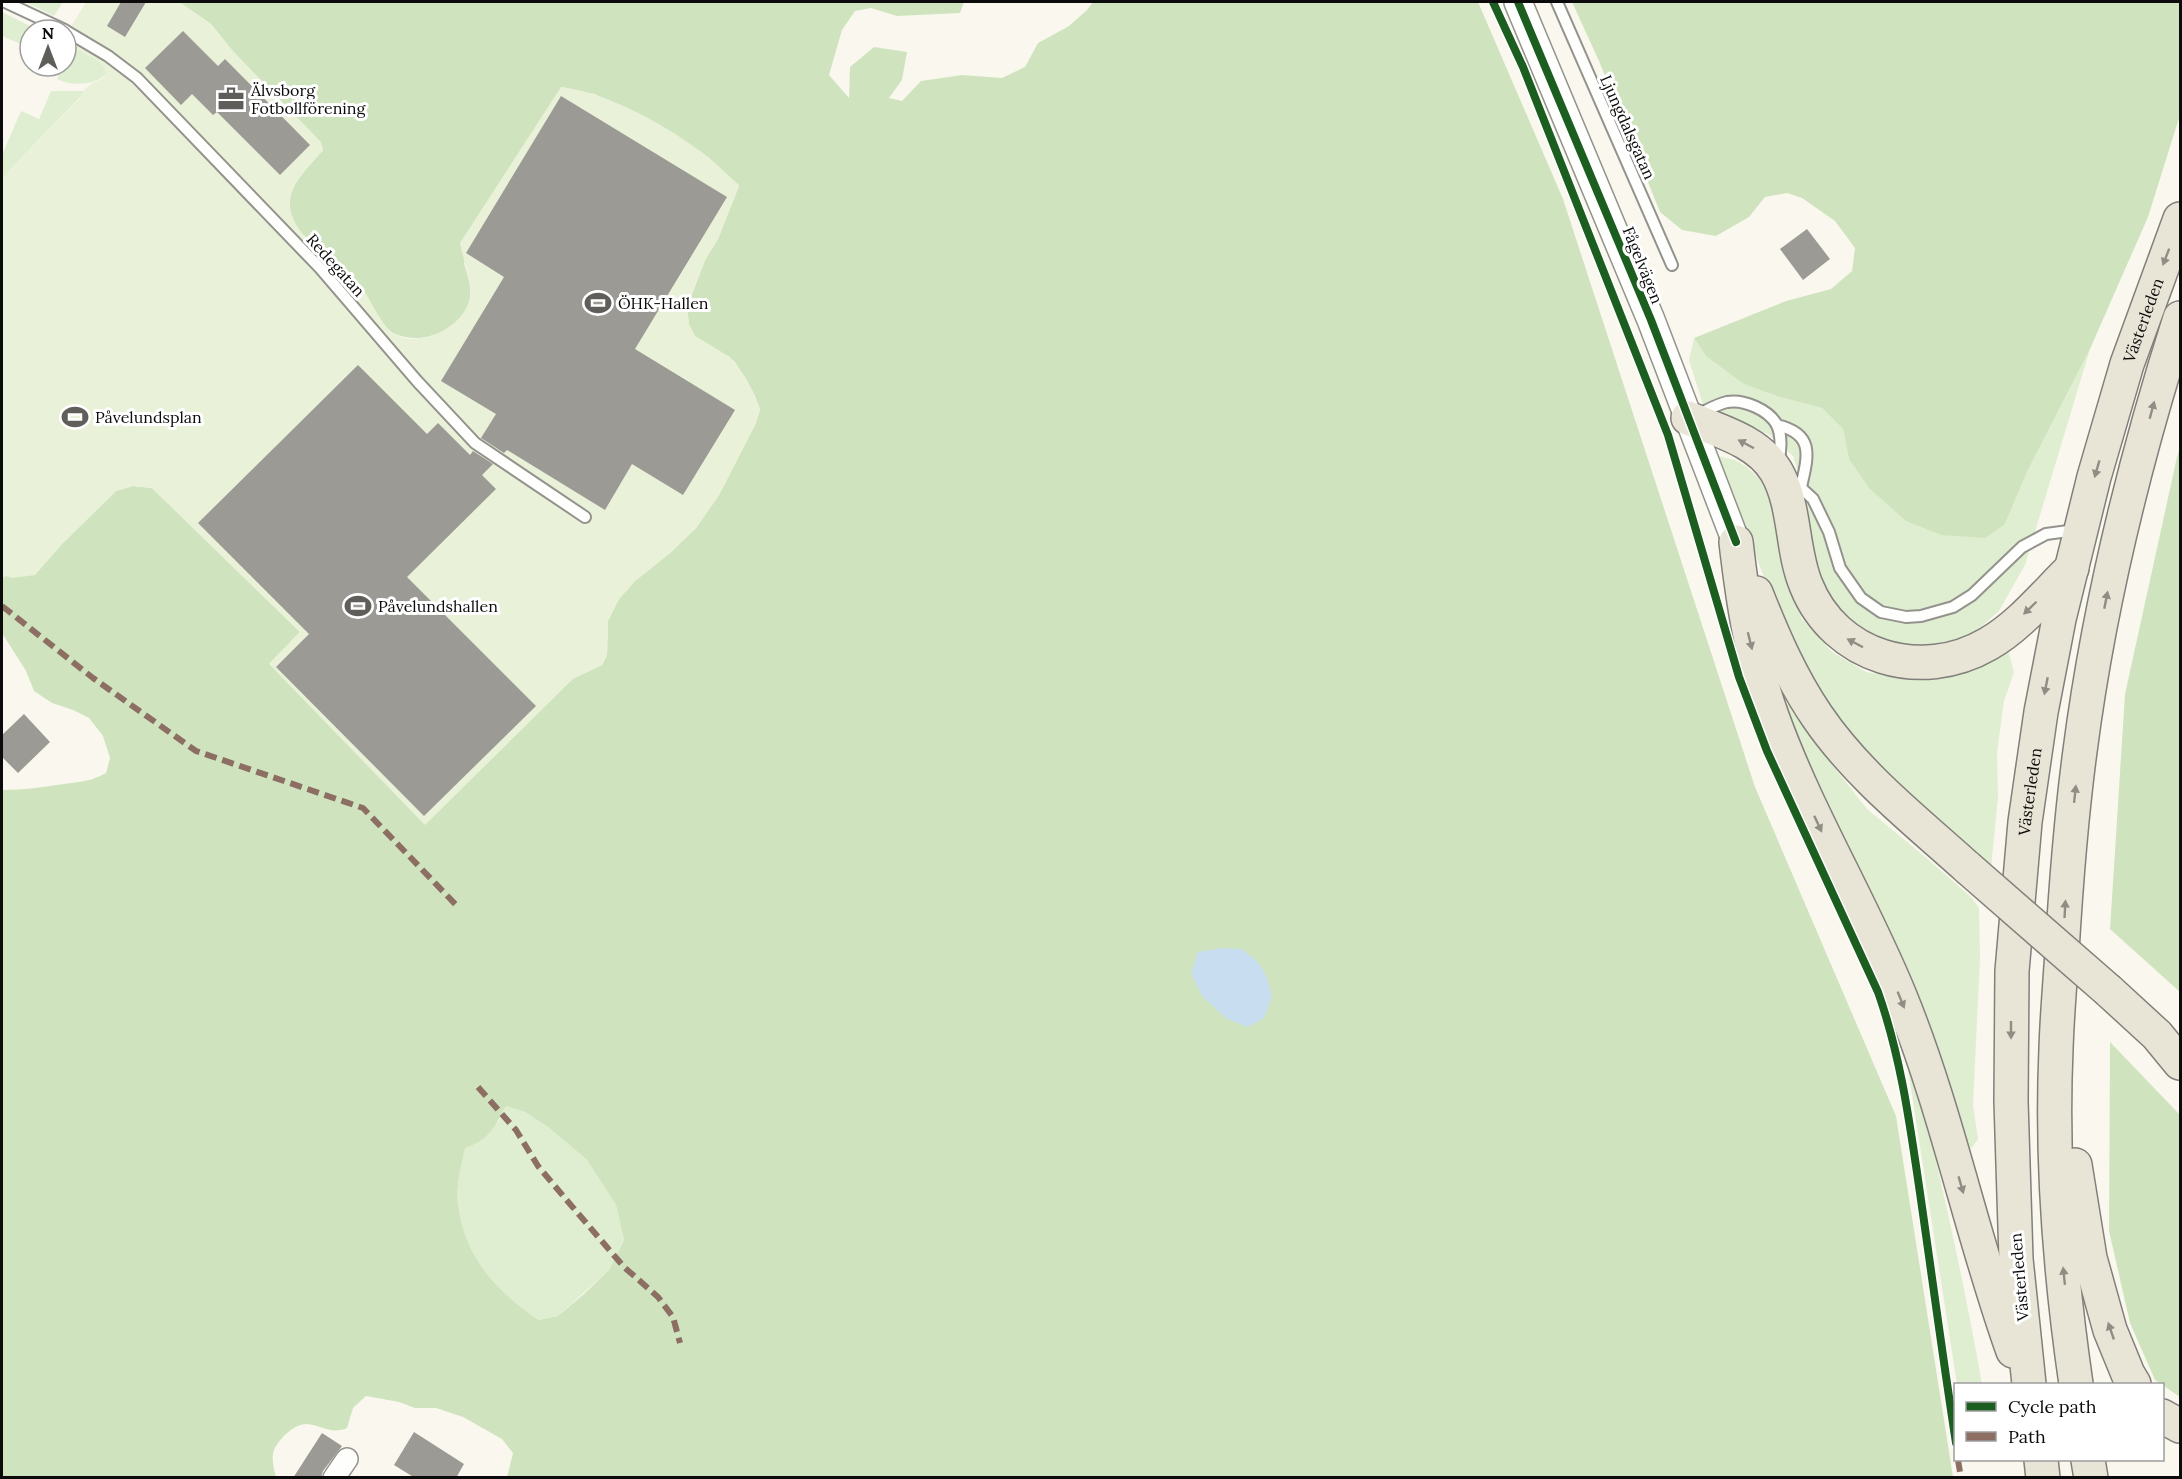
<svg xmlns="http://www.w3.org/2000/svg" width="2182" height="1479" font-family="Lora,serif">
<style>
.green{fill:#dfeed0}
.forest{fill:#cfe4be;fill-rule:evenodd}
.pitch{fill:#e9f1d9}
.water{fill:#c8ddf0}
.building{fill:#9c9a94}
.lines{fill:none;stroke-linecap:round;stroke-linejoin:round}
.service-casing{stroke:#93928d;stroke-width:14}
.minor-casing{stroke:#93928d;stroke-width:24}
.tertiary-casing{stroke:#93928d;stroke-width:30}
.trunk-casing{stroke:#807f7a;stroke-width:36}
.service{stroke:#fefefc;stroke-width:10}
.minor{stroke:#fefefc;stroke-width:21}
.tertiary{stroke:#fefefc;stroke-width:27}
.trunk{stroke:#e8e4d6;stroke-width:33}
.trunk-bridge-casing{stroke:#807f7a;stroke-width:36;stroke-linecap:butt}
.trunk-bridge{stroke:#e8e4d6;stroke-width:33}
.quiet{stroke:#8d6e63;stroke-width:6;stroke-dasharray:12 6;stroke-linecap:butt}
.cycleway-casing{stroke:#fff;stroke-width:11}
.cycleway{stroke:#1b5e20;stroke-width:8}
.oneway{fill:#908d85}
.labels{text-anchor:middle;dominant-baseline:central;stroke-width:6;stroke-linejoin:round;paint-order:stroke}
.poi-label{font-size:16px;fill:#0b0b0b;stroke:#fff;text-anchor:start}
.street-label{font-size:16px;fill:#0b0b0b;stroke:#fff}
</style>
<rect width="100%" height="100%" fill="#faf8ee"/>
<g class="green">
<polygon points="25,2 63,2 54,16"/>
<polygon points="2,12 38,30 30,30 30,48 2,36"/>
<path d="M 66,43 L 97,60 L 105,67 L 106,74 C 95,86 70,86 57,79 L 63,66 L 66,66 Z"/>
<polygon points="51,91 83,91 83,94 2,178 2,155 21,111 39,119"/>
<polygon points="1694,338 1706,356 1780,397 1822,408 1843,429 1849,459 2005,524 2027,472 2090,349 2025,565 1999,611 1965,641 1935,648 1897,648 1868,638 1838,612 1819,580 1810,539 1803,488 1793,456 1768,434 1704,408 1689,360"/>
<polygon points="1718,456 1735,460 1747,467 1765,484 1774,516 1784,572 1802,619 1832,652 1866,672 1902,679 1934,680 1967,672 2007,646 2014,672 2004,701 1997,753 1998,797 1991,868 1857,747 1819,696 1773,601"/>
<polygon points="1785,703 1793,707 1816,744 1867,809 1923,855 1972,898 1979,908 1980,958 1973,1105 1978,1139 1971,1149 1782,709"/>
<path d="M 1908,1047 C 1937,1159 1962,1271 1982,1384 L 1957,1384 L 1905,1050 Z"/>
<path d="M 506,1106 L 525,1112 L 548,1127 L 587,1160 L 616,1205 L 624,1240 L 609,1270 L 558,1316 L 539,1320 C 496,1291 464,1257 458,1203 C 456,1186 461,1165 464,1148 L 498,1122 Z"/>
</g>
<g class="forest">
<path d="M 179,2 L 964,2 L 960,13 L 897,16 L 871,8 L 855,11 L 842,30 L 829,75 L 849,98 L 850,67 L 874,47 L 907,52 L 902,80 L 889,98 L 902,101 L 921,81 L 962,75 L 1002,78 L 1025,67 L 1038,43 L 1069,26 L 1087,10 L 1093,2 L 1478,2 L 1563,199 L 1755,787 L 1896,1116 L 1953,1477 L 507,1477 L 513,1453 L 502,1439 L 463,1417 L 436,1408 L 415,1408 L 399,1402 L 366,1396 L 353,1408 L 347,1428 C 330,1435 322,1425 306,1424 C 294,1424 279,1439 274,1450 C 271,1458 274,1470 276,1477 L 2,1477 L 2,790 C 23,790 43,787 64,784 C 83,781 89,782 106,773 L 110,758 L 103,736 L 89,718 L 73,710 L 52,703 L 34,691 L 26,671 L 2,633 L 2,575 L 4,577 L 64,542 L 116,491 L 133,486 L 152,488 L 300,632 L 269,664 L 574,678 L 602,665 L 607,655 L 608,621 L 619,599 L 635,581 L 670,553 L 696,528 L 719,495 L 755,425 L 760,410 L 755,396 L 746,379 L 734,361 L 695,336 L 689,325 L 687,307 L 705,260 L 718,239 L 739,186 L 708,157 L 629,109 L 594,94 L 561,87 L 464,263 C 467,273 472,287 470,298 C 463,331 421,347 393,333 C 382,327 366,292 356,281 C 337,259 294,240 290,208 C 287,185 310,166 323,150 L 231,49 L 211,24 ZM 506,1106 L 525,1112 L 548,1127 L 587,1160 L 616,1205 L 624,1240 L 609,1270 L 584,1294 L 558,1316 L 539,1320 C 496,1291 464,1257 458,1203 C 456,1186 461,1165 465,1148 C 489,1140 494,1128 506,1106 Z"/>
<polygon points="1572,2 2180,2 2180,115 2148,217 2090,349 2027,472 2005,524 1985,538 1941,535 1906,521 1869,488 1849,459 1843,429 1822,408 1780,397 1744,384 1706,356 1694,338 1786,301 1831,289 1852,271 1855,248 1835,221 1802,198 1787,193 1765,197 1749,217 1716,236 1682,230 1660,212 1599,61"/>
<polygon points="2180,447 2180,992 2110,929 2125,694 2177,457"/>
<polygon points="2110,1042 2180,1115 2180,1397 2155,1380 2130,1323 2109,1231"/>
</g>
<path class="pitch" d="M 86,2 L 179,2 L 211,24 L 231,49 L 321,142 L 323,150 C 310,166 287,185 290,208 C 294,240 337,260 357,281 C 369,295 378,320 390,331 C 415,352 466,327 470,297 C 472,280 463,260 460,243 L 561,87 C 609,93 670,127 708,157 C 719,166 728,176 739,185 L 718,239 L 705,260 L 687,308 L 689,325 L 695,336 L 730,357 L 746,379 L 755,396 L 760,409 L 755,425 L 719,495 L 696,528 L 670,553 L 635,581 L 619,599 L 608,621 L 607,655 L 602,665 L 574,678 L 425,825 L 269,664 L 300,632 L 152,488 L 133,486 L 116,491 L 64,542 L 35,575 L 13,578 L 2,575 L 2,178 L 81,97 L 83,91 L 92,83 L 102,79 L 106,74 L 106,69 L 97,60 L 66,43 L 66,35 Z"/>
<polygon class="water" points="1222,948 1242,949 1259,963 1268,980 1272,997 1264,1018 1248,1027 1227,1019 1202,996 1191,973 1198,952"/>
<g class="building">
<polygon points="121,2 146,2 125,37 107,26"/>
<polygon points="183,31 218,66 225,59 310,145 280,175 217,112 213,115 192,94 181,105 145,68"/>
<polygon points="561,96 727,197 635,349 735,410 683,495 632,464 605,510 507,450 504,453 481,438 496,414 441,381 504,277 466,253"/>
<polygon points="1807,229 1830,259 1803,280 1780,249"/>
<polygon points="358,365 427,434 438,423 470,455 473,451 493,464 482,475 496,489 407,577 536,706 424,816 276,667 309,634 198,523"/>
<polygon points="24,714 50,742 18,773 2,757 2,735"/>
<polygon points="414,1432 464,1464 456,1478 415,1478 394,1465"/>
<polygon points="322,1433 342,1446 323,1471 321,1478 293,1478"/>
</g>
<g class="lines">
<g class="service-casing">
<g id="service">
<polyline points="5,2 65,30"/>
<polyline points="1557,2 1672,265"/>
<polyline points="66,31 108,56 137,78 320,268 417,381 475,443 585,517"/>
<path d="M 1697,415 C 1706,411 1717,404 1727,402 C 1744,399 1769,410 1777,425 C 1782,436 1781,452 1778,462"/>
<path d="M 1777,425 C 1815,434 1808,456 1801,487"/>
<polyline points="1790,478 1813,499 1829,532 1840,568 1861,598 1881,612 1906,617 1921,616 1953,607 1972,595 2022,547 2046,534 2076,530"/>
</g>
</g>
<g class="minor-casing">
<polyline id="minor" points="334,1478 347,1459"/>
</g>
<g class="tertiary-casing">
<polyline id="tertiary" points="1518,2 1651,320 1736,542"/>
</g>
<g class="trunk-casing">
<g id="trunk">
<path d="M 1688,418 C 1719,431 1758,441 1776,471 C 1796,505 1791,549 1806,585 C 1835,658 1921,683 1988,644 C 2020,626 2046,593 2072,568"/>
<path d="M 1736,542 C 1743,603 1752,661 1773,719 C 1808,815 1862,903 1900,996 C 1947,1111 1971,1234 2013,1351"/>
<path d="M 1756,593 C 1773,636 1791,678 1817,716 C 1857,775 1916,821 1968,868"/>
<polyline points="2109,991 2157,1035 2180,1063"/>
<polyline points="2075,1165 2090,1258 2110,1330 2128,1374 2134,1384"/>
<path id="s1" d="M 2029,1384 L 2016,1259 L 2011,1101 L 2012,971 L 2025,822 L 2041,712 L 2059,619 L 2094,477 L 2127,364 L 2180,219"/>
<path d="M 2076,1384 C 2060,1274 2051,1160 2056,1049 C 2057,1016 2060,984 2062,951 C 2066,884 2071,818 2080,751 C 2099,604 2135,459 2180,318"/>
<polyline points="2162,1416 2180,1426"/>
<polyline points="2041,1460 2043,1478"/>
<polyline points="2088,1460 2091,1478"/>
</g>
</g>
<use href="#service" class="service"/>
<use href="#minor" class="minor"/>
<use href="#tertiary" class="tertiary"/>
<use href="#trunk" class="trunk"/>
<g class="trunk-bridge-casing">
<polyline id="trunk-bridge" points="1968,868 2109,991"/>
</g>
<use href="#trunk-bridge" class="trunk-bridge"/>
<g class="quiet">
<polyline points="2,606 93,678 196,751 363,808 457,906"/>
<polyline points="478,1087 516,1130 538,1166 564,1197 624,1267 658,1297 673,1317 680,1343"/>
<polyline points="1958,1460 1961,1478"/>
</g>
<g class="cycleway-casing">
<g id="cycleway">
<path d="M 1493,2 L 1523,67 L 1668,435 L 1739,677 L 1767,751 L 1878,992 C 1901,1057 1910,1125 1920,1193 C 1932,1276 1943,1360 1956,1443"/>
<polyline points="1518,2 1651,320 1736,542"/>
</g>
</g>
<use href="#cycleway" class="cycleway"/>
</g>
<defs><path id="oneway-solid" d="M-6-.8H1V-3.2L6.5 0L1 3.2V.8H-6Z" transform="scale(1.5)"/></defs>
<g class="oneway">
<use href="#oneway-solid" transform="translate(2166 257) rotate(111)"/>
<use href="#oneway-solid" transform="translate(2152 410) rotate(-75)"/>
<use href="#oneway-solid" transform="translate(1746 444) rotate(-152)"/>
<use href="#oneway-solid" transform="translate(2097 469) rotate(106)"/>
<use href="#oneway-solid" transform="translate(2106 600) rotate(-79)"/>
<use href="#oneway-solid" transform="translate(2030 608) rotate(136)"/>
<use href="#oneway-solid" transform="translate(1750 641) rotate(76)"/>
<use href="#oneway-solid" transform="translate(1855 643) rotate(-152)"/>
<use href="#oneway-solid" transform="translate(2046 686) rotate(101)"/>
<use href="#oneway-solid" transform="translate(2075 794) rotate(-84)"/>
<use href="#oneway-solid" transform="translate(1818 824) rotate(65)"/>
<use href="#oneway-solid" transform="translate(2065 909) rotate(-87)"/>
<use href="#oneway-solid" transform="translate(1901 1000) rotate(68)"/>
<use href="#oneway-solid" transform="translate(2011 1030) rotate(90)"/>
<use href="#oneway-solid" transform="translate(1961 1185) rotate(74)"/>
<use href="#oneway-solid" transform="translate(2064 1276) rotate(-96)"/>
<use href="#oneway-solid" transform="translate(2111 1331) rotate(-109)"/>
</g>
<defs>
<g id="office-bare" transform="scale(2.07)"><path d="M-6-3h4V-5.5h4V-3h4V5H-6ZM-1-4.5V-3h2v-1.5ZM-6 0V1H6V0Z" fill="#5f5e5a" stroke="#fff" stroke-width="2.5" paint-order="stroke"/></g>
<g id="stadium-bare" transform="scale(2.07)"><path d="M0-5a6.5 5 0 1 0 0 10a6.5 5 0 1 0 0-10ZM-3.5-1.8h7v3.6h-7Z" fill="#5f5e5a" stroke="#fff" stroke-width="2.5" paint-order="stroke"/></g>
</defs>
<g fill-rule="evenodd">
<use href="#office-bare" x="231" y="99"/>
<use href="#stadium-bare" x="598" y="303"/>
<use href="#stadium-bare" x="75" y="417"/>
<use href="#stadium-bare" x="358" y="606"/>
</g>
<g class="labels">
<g class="poi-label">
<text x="251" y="90">Älvsborg<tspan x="251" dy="18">Fotbollförening</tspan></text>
<text x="618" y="303">ÖHK-Hallen</text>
<text x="95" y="417">Påvelundsplan</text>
<text x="378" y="606">Påvelundshallen</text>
</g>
<g class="street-label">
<text transform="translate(1628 127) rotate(66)">Ljungdalsgatan</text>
<text transform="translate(336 265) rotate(48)">Redegatan</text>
<text transform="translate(1643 265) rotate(68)">Fågelvägen</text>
<text stroke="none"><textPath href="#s1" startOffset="1080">Västerleden</textPath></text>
<text stroke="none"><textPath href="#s1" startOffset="594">Västerleden</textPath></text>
<text transform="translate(2019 1277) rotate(-95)">Västerleden</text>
</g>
</g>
<rect width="2182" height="1479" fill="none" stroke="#0b0b0b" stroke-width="6"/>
<rect x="1954" y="1383" width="210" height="78" fill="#ffffff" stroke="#9d9d9d" stroke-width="1.5"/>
<rect x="1966" y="1402" width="30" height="9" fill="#1b5e20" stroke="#9d9d9d" stroke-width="1.5"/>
<text x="2008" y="1413" font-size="18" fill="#0b0b0b">Cycle path</text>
<rect x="1966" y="1432" width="30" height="9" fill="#8d6e63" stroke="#9d9d9d" stroke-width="1.5"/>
<text x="2008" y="1443" font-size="18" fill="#0b0b0b">Path</text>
<g transform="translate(48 48)"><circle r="28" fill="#ffffff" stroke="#9d9d9d" stroke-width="1.5"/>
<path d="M0-4.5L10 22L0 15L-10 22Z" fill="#5f5e5a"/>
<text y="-9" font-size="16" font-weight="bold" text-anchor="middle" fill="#0b0b0b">N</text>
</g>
</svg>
